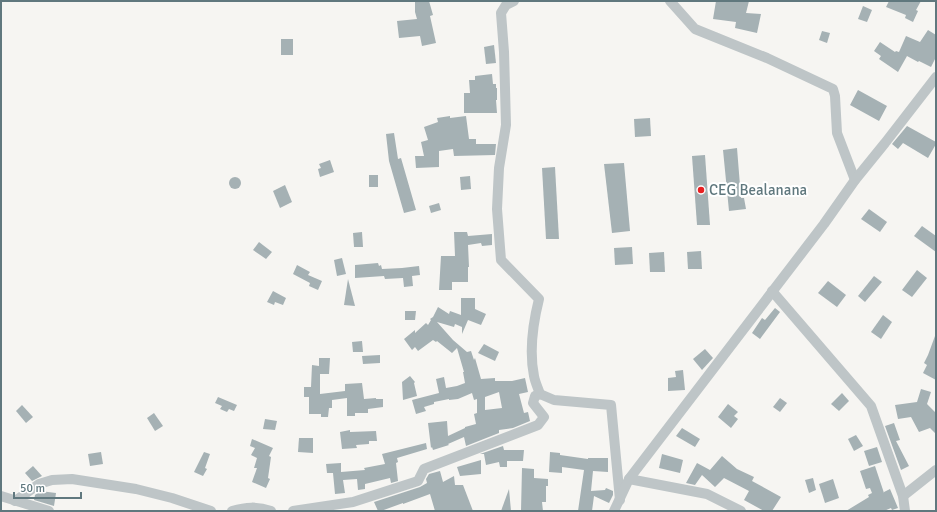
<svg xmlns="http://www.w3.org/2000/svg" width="937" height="512" font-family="Signika,sans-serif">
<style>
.building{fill:#a5b1b4;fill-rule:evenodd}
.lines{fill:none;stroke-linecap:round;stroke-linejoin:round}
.minor{stroke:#bec5c7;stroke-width:10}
.poi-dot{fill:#e82022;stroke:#fff;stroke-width:1.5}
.labels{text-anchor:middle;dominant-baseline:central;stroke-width:4;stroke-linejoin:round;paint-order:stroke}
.poi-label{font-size:15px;fill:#60787e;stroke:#fff;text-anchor:start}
</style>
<rect width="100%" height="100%" fill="#f6f5f2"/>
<g class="building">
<polygon points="415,1 429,1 433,15 430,16 436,43 422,46 420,36 399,38 397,21 417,19 415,12"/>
<polygon points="716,1 749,1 746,13 761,14 757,33 735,28 736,22 713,19"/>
<polygon points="889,1 921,1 916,10 918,11 913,22 905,18 906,15 886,7"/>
<polygon points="863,6 872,10 867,22 858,19"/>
<polygon points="928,30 936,35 936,57 931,67 919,61 918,62 907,56 898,72 879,59 881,56 874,51 880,42 895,52 896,51 899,52 906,36 920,42"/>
<polygon points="822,31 830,33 827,43 819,40"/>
<rect x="281" y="39" width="12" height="16"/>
<polygon points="494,45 496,63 486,64 484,47"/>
<polygon points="492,74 493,84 496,84 496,88 497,88 497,100 496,100 497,113 464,113 464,93 470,93 469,80 475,80 475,76"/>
<polygon points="858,90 887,106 879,121 850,105"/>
<polygon points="450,116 450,118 466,116 469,139 476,139 476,144 496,144 495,155 454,156 453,149 439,151 439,167 416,168 415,156 424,156 421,142 428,140 424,127 438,122 437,118"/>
<polygon points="650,118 651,136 635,137 634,119"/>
<polygon points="907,126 936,142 936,144 928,158 903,143 898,149 892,144"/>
<polygon points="394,133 398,159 401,158 416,210 404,213 389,161 386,134"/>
<polygon points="737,148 741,198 744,198 746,209 729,211 723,150"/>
<polygon points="705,155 710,225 697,225 692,156"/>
<polygon points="330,160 334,172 320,177 318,169 321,168 319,164"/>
<polygon points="624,163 630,231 612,233 604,164"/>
<polygon points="555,167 559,239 546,239 542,168"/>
<rect x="369" y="175" width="9" height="12"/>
<polygon points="470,176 471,189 461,190 460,177"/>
<circle cx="235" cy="183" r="6"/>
<polygon points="285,185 292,202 280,208 273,191"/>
<polygon points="439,203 441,210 431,213 429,206"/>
<polygon points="869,209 887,222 880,232 861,219"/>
<polygon points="922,226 936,236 936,252 914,236"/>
<polygon points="362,232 363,247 354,247 353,233"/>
<polygon points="454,232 467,232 468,236 492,234 492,245 482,246 481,243 468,245 469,267 468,267 468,282 452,282 452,290 439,290 441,256 455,256"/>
<polygon points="259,242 272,252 266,259 253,250"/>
<polygon points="632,247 633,264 615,265 614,248"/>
<polygon points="701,251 702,269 688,269 687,252"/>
<polygon points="664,252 665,272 650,272 649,253"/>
<polygon points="342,258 346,274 337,276 334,260"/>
<polygon points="378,263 379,266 381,265 382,269 402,268 419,266 420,275 412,276 413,286 404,287 403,278 385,279 384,276 355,278 355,265"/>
<polygon points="297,265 310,272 308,275 322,281 318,290 309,286 310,283 293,274"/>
<polygon points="917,270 927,278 912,297 902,290"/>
<polygon points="874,276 882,282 865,302 858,296"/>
<polygon points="348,279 355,306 344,305"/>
<polygon points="828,281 846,295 837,307 818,293"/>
<polygon points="273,291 286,298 283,305 275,302 274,305 267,302"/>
<path d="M 461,298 L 475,298 L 475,309 L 486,314 L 481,325 L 468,320 L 462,334 L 462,327 L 455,324 L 454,327 L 437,322 L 453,340 L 467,352 L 471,351 L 474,360 L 475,358 L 481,379 L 495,378 L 495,381 L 512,381 L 525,378 L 528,392 L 519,394 L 524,413 L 528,412 L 530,421 L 513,428 L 499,430 L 499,433 L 466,446 L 464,437 L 448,444 L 449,445 L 433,450 L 432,447 L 431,448 L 428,423 L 447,421 L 448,436 L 465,428 L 465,427 L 476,424 L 474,414 L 477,413 L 477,399 L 474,400 L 472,393 L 458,399 L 449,400 L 449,399 L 434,402 L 434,404 L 424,407 L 426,411 L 416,414 L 412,400 L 439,393 L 436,379 L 444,377 L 446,388 L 457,386 L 465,383 L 463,372 L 464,372 L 457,348 L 452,353 L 437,341 L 436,342 L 433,340 L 418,351 L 415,347 L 412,350 L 404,339 L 415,330 L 415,333 L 426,323 L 428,325 L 431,320 L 430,319 L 433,317 L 438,307 L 449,314 L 450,311 L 461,315 ZM 499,392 L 502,408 L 485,410 L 485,397 Z"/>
<polygon points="775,308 780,312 760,339 752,333 762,318 765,320"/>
<polygon points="405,311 416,311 415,320 405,320"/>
<polygon points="883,315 892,322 881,339 871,332"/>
<polygon points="935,336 936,336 936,380 923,373 927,365 924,363 928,355"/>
<polygon points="362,341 363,352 353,352 352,342"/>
<polygon points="484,344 499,352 495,361 478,353"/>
<polygon points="705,349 713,358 702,370 693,359"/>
<polygon points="380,355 380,363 363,364 362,356"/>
<polygon points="319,358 330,358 329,374 320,374 320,394 345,391 345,384 362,383 364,399 376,398 376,399 383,399 383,407 368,409 368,413 355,413 355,416 347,416 347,398 332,400 332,408 329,408 328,417 321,417 321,414 309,414 309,397 304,397 304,387 311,387 312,365 319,366"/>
<polygon points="683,370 685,390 668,391 668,378 676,377 675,371"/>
<polygon points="410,376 415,382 414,383 417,396 403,400 402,382"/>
<polygon points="921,389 931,392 927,404 936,413 936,434 930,428 919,432 911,417 898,419 895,405 917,402"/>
<polygon points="842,393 849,401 839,411 831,404"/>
<polygon points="218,397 237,405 234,411 229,409 227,412 220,409 222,406 215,403"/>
<polygon points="780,398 787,403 780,412 773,407"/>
<polygon points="728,404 738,412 734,416 738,419 731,428 718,417"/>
<polygon points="22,405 33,417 26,423 16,411"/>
<polygon points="154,413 163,426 155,431 147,418"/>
<polygon points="265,419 277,421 275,430 263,429"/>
<polygon points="894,423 900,440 896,441 909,466 901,470 885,426"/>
<polygon points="682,428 700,439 695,447 676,436"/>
<polygon points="350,430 350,432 376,431 377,441 369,441 369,444 356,445 357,448 342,449 340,432"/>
<polygon points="856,435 863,446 854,451 848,439"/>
<polygon points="299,438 313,438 313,453 298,452"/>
<polygon points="252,439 273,448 269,456 271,457 268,478 270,479 266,488 252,482 257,468 254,468 257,458 251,455 255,448 250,446"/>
<polygon points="426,443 427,449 397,458 398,462 396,463 398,481 391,483 390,478 365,484 365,489 358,490 357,479 343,480 345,493 335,494 333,473 327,473 326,464 341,463 341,472 365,470 364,468 385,464 382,454"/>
<polygon points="503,446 504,450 524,450 523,461 507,461 507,467 500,467 499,462 486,465 484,454 480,454"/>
<polygon points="877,447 882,462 869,466 864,451"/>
<polygon points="101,452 103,464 90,466 88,454"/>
<polygon points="204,452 210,454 205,468 207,469 203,476 194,472"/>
<polygon points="550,452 560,453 560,455 588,459 588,458 608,458 608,472 593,471 591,491 605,490 606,488 613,491 613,495 609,503 594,496 592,511 578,511 584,470 562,467 562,473 549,472"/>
<polygon points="662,454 683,460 680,473 659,468"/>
<polygon points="722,456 737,469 754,477 752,481 781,497 772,511 764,511 744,500 749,491 724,478 715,487 702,475 695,485 686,483 697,463 710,470"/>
<polygon points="481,460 481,474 460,476 457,467"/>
<polygon points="33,466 42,476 32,481 25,473"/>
<polygon points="875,466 884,493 884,492 890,489 898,508 892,510 891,508 884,511 846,511 869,497 868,495 872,493 870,488 866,489 860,471"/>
<polygon points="522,468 534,469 534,478 548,479 548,486 546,486 546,502 542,502 543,511 521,511"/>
<polygon points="440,471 443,482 454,476 455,485 463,485 473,511 435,511 430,494 403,504 403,503 381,511 378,511 374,502 420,487 427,483 426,479 429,474"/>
<polygon points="813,478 816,490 809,493 805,480"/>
<polygon points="833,479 839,498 825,503 819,484"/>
<polygon points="509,489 511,511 501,511"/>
<polygon points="40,491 56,493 54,506 34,500 35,495"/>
</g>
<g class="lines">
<g class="minor">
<path d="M 514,1 L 506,5 L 501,13 L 504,52 L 506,125 L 499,168 L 497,209 L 501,260 L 539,299 C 533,323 529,351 534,376 C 535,382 538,388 540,394 L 554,400 L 611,405 L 620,500"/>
<polyline points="670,1 695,29 767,58 833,89 835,96 837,133 855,180"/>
<polyline points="772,291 871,406 903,496 905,511"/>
<polyline points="629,479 707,494 741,511"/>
<polyline points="1,496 49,511"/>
<polyline points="903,496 936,470"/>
<polyline points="15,501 39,484 52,480 72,479 136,489 172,498 211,511"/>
<path d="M 232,511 C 246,507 257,506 271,511"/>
<polyline points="293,511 353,502 418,481 424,469 538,425 544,417 533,403 535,396 540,394"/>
<polyline points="614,511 629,479 824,224 855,180 885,143 936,77"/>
</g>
</g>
<circle class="poi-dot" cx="701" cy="190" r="4"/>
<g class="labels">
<g class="poi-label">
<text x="709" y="190">CEG Bealanana</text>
</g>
</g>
<rect width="937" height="512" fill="none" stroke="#60787e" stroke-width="4"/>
<path d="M14 492v6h67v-6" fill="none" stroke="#60787e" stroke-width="2"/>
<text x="20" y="492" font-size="12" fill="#60787e" stroke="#ffffff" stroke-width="3" paint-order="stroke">50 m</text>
</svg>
